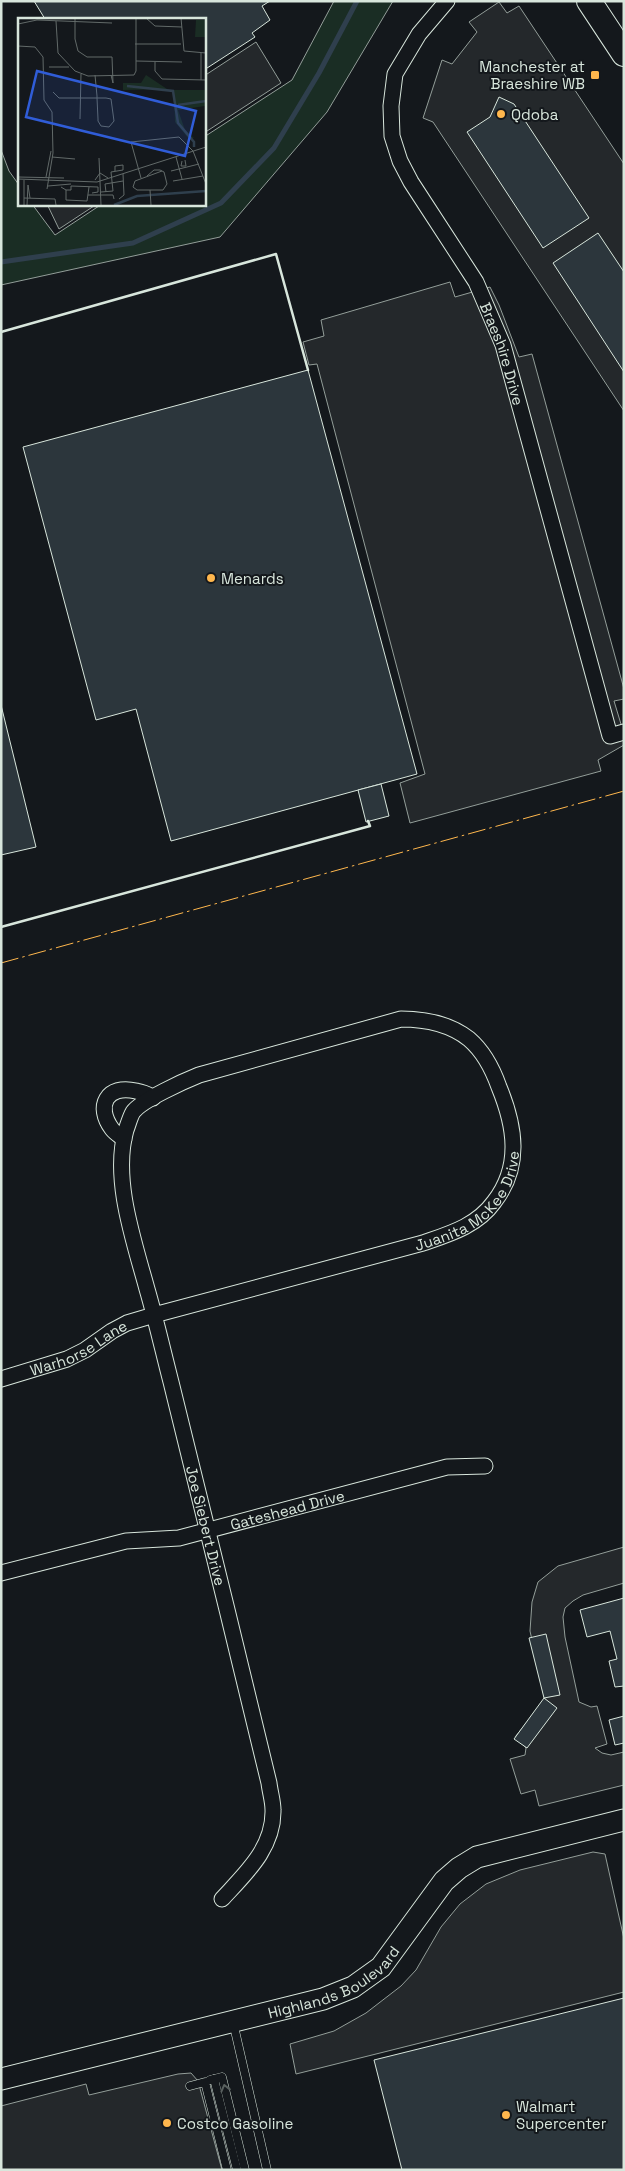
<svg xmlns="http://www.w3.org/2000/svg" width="625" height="2171" font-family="'Space Grotesk',sans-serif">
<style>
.green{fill:#1a2d24;stroke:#939e99}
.parking{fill:#24282b;stroke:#939e99}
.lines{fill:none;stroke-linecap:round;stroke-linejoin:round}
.stream{stroke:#2f3f4d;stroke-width:5}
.building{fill:#2c363c;stroke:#d8e6dc}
.lane-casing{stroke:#d8e6dc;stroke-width:9}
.street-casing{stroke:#d8e6dc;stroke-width:17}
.secondary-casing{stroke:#d8e6dc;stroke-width:23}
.primary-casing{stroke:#d8e6dc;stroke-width:26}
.lane{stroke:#14181c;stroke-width:8}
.street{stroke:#14181c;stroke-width:15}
.secondary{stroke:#14181c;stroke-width:21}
.primary{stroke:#14181c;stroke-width:24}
.wall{stroke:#d8e6dc;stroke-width:2.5}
.power{stroke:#ffb74d;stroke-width:1;stroke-dasharray:18 4 2.5 4;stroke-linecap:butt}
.oneway{stroke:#59605f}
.poi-dot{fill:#ffb74d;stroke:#14181c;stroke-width:2}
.labels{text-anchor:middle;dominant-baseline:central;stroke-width:4;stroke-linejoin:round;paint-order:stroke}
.poi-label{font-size:15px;fill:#d8e6dc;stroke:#14181c;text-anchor:start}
.street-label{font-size:15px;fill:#d8e6dc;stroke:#14181c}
.inset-river{fill:none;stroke:#2f3f4d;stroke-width:2.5}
.inset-road{fill:none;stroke:#626a69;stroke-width:1}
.view{fill:#305dd8;fill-opacity:0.15;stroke:#305dd8;stroke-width:2.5}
.inset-edge{fill:none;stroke:#d8e6dc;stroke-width:2.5}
</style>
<rect width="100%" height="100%" fill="#14181c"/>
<polygon class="green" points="334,1 393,1 327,112 220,237 1,285 1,150 9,171 19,185 19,204 32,204 55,235 102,204 204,204 204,137 292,80"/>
<g class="parking">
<polygon points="499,2 507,13 519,6 624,164 624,411 433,122 423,118 442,60 452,64 477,32 469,22"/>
<polygon points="256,42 281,83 204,133 204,76"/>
<polygon points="47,204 97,204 59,229"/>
<polygon points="450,282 455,297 490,287 499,305 519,357 532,354 624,689 624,699 614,701 624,734 624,745 598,760 601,771 410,823 400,783 425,774 317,364 309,365 303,342 324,336 321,320"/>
<polygon points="624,1547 624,1583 583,1595 573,1601 565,1608 563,1617 565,1637 579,1702 591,1707 597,1706 607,1744 595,1748 602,1753 611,1755 624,1752 624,1785 539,1806 535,1790 521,1794 510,1759 525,1755 526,1748 515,1737 545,1700 530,1631 532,1602 538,1582 558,1566"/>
<polygon points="593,1852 605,1854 624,1939 624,1992 296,2074 290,2044 334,2031 366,2013 401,1986 416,1970 441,1927 460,1904 486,1884 520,1870"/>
<polygon points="191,2073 198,2081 222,2170 1,2170 1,2106 86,2084 89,2095 178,2074"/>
</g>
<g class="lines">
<polyline class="stream" points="1,262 133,243 221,203 274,148 319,73 357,1"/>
</g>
<g class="building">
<polygon points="34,1 270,1 262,6 270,20 252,33 255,37 204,70 204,19 45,19"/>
<polygon points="499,97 514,104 589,218 543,248 467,132 490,117"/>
<polygon points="598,233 624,272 624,372 553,263"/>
<polygon points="308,370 417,774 171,841 136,709 96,720 23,447"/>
<polygon points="1,705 36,847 1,855"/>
<polygon points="381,784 389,816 366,822 358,790"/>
<polygon points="624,1598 624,1686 615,1687 609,1661 617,1659 610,1631 587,1637 580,1610"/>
<polygon points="546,1634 560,1695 544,1698 529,1638"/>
<polygon points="544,1698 557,1708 527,1748 514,1739"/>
<polygon points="624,1716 624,1743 615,1745 609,1720"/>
<polygon points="624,1998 624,2170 402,2170 374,2060"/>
</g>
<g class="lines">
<g class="lane-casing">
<g id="lane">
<polyline points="233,2022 267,2170"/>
<polyline points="214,2079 222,2077 245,2170"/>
<polyline points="210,2080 214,2079 237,2170"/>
<polyline points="190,2086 205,2082 227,2170"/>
</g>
</g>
<g class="street-casing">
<g id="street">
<path id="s1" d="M 447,1 L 419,34 L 395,74 L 391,106 L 392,136 L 400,161 L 411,182 L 476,282 L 503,345 L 610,736 L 624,732"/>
<path d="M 124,1139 C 120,1136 115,1133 112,1129 C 95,1106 107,1084 136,1091 C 143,1093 147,1093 153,1098"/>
<path id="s2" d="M 1,1379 L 67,1359 L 85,1350 L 112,1331 L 127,1323 L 154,1315 L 423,1243 C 449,1234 477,1226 494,1202 C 522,1166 515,1126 499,1087 C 493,1070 483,1051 469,1039 C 450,1024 424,1019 401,1019 L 199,1075 C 184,1081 142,1100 133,1112 C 130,1117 128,1125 126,1130 C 112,1179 134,1241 147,1289 C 156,1320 163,1351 171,1382 C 204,1516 237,1649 269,1783 C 270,1792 273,1801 273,1810 C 274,1848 245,1874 222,1899"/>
<path id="s3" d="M 1,1573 L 126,1541 L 179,1538 L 447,1467 L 485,1466"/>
</g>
</g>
<g class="secondary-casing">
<g id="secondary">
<path id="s4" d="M 1,2079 L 323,1999 L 353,1987 L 381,1967 L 444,1881 L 459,1868 L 477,1857 L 624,1820"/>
</g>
</g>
<g class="primary-casing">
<polyline id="primary" points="589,1 624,54"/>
</g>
<use href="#lane" class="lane"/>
<use href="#street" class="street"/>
<use href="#secondary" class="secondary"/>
<use href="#primary" class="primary"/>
<g class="wall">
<polyline points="1,332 276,254 308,370"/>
<polyline points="1,927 370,826 368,821"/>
</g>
<polyline class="power" points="1,963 624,791"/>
</g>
<defs><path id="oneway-chevron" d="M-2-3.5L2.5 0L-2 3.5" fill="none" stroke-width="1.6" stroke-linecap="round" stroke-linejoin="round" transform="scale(1.25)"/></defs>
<use class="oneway" href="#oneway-chevron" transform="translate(225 2088) rotate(-104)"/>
<g class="poi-dot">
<rect x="590" y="70" width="10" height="10" rx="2.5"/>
<circle cx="501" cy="114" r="5"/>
<circle cx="211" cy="578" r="5"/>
<circle cx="506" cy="2115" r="5"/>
<circle cx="167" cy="2123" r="5"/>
</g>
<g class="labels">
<g class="poi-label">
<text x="585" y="66" text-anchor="end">Manchester at<tspan x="585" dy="17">Braeshire WB</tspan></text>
<text x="511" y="114">Qdoba</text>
<text x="221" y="578">Menards</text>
<text x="516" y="2106">Walmart<tspan x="516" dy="17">Supercenter</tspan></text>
<text x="177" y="2123">Costco Gasoline</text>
</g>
<g class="street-label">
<text stroke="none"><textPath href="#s1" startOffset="398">Braeshire Drive</textPath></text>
<text stroke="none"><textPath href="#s2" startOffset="511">Juanita McKee Drive</textPath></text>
<text stroke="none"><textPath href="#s2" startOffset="84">Warhorse Lane</textPath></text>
<text stroke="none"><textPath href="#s3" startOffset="294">Gateshead Drive</textPath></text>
<text stroke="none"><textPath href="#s2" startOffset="1491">Joe Siebert Drive</textPath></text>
<text stroke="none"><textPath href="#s4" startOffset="349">Highlands Boulevard</textPath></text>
</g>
</g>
<g transform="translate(18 18)">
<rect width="188" height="188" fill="#14181c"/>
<path d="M 178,2 L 187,2 L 187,19 L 177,19 ZM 128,57 L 149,71 L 105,72 L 105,65 L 123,65 ZM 156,72 L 187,72 L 187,88 L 160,92 L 167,112 L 176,120 L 171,121 L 157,104 Z" fill="#1a2d24"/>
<path class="inset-river" d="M 109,68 L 155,73 L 160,105 L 176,124 L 176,129M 160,87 L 188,83M 96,187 L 119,178 L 188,173"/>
<path class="inset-road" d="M 57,0 L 57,21 L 60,33 L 69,39 L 94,39 L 95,65 L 93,57M 128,0 L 137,8 L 164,9M 163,0 L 166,33 L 188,35M 38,3 L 40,35 L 57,53 L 70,58 L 116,57 L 118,53 L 118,0M 0,6 L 19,2 L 94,5M 117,26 L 163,26M 0,28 L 17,29 L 25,39 L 26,82 L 34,94 L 35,135 L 29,171M 183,35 L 183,62M 118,43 L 164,44M 137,44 L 137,53 L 144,61 L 188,62M 31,49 L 51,49M 35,74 L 41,80 L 88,80 L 93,81 L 96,103 L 91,109 L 83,108 L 80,103 L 80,101 L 79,80 L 79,78 L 77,57M 62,101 L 63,56M 34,139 L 57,141M 158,139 L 164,161M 81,140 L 83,187M 164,143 L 163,148 L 168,148 L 167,142M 153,153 L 181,146M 129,158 L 136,152 L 142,152 L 146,154 L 149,166 L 145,172 L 119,172 L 115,169 L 117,163 L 144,153M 0,159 L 46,160M 28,159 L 33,133M 123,160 L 113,124 L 161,119 L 175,133 L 188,166M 0,161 L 79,164 L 188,129M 77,162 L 82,155 L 90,160M 155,163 L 185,158M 30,168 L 53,166M 43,169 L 48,172 L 48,182 L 69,183 L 71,169M 48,172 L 53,172 L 53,168 L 80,169 L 80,174 L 74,175M 132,172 L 133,187M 83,174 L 95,173 L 93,154 L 105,152 L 105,147 L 97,148 L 97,153M 88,174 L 87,166 L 105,163M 70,177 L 95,177 L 96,181M 6,180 L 37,181 L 38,187M 101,181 L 106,177 L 105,156M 6,187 L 6,162M 9,187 L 10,167 L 12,180"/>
<path class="view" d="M 19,53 L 178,93 L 167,138 L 8,99 Z"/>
<rect width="188" height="188" class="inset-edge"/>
</g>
<rect width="625" height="2171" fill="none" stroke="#d8e6dc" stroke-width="5"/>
</svg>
